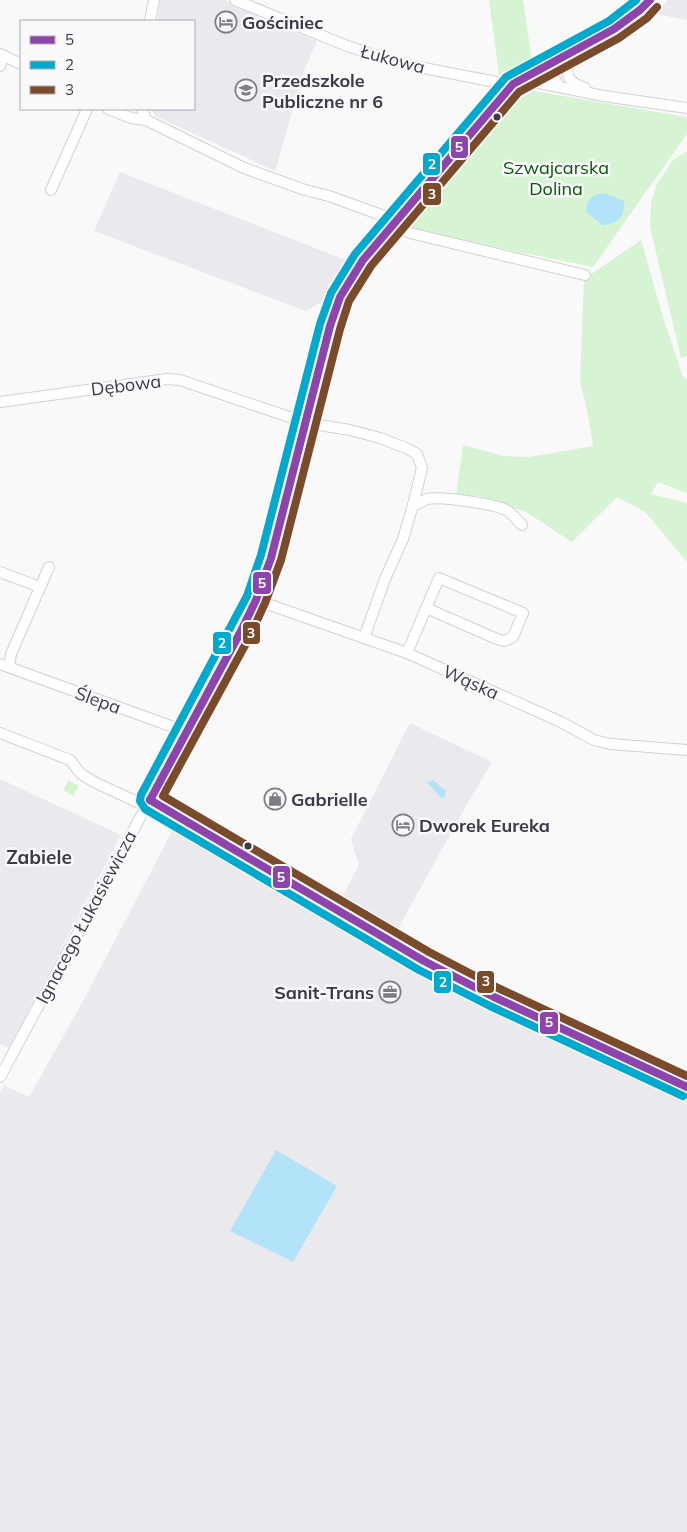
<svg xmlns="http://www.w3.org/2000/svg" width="687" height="1532" font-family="Mulish,sans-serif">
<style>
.built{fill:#eae9ee}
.green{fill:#d6f4d4}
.water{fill:#b2e3f8}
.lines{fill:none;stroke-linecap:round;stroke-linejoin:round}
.minor-casing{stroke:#d2d0d7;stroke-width:12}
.minor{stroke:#fefefe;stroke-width:10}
.bus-1-casing{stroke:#f9f9f9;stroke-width:11}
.bus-2-casing{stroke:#f9f9f9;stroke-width:11}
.bus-3-casing{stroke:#f9f9f9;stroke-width:11}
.bus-1{stroke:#8e44ad;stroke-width:8}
.bus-2{stroke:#00a9ce;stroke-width:8}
.bus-3{stroke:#7a4b2a;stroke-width:8}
.bus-dot{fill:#3d3947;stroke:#f9f9f9;stroke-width:2}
.labels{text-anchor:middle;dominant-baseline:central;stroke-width:5;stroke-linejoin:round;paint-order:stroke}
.poi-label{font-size:18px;font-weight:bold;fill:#3d3947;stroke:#f9f9f9;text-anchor:start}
.street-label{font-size:18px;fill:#3d3947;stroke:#f9f9f9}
.park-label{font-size:18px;fill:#045806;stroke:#f9f9f9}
.neighbourhood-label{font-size:19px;font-weight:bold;fill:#3d3947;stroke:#f9f9f9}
.line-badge{stroke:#f9f9f9;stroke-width:2}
.badge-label{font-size:14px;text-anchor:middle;font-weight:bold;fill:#fff}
</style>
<rect width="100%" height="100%" fill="#f9f9f9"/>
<g class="built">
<polygon points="160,0 224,0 317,41 304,71 275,171 155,116 151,109 194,109 194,21 157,21"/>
<polygon points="668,0 687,0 687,20 655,14"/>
<polygon points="120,172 351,262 332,291 320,303 306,311 94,231"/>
<polygon points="410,723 492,762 466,806 395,934 339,904 359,865 351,839"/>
<polygon points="0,779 121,835 9,1048 0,1044"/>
<polygon points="176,824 310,906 446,985 645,1078 646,1086 656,1089 662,1084 687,1096 687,1532 0,1532 0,1093 4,1085 29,1097 82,1003"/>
</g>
<g class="green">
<polygon points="489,0 523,0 532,60 509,79 499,75"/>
<polygon points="534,91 687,117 687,134 593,267 407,229 516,101"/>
<polygon points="687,151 687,356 681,358 650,227 651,203 656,186 673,160"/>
<polygon points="641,240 663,317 683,377 687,379 687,493 658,482 651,494 687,503 687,562 645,512 617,497 572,542 526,512 480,496 456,495 463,445 504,456 529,457 593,446 588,415 580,381 584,279"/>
<polygon points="69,780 79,786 73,796 63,790"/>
</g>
<g class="water">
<path d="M 604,193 L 624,201 C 626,216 617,225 602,225 L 585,211 C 589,199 590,194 604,193 Z"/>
<polygon points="433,780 446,791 445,797 441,798 427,782"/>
<polygon points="276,1150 337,1186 293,1262 230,1231"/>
</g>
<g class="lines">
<g class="minor-casing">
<g id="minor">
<polyline points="235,0 347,46 403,64 496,82 539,83 604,96 687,108"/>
<polyline points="150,21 154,0"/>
<path d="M 569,53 C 566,73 564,81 585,88"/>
<polyline points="0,54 21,64"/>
<polyline points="556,63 551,63 550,71 559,87"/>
<polyline points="0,66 4,56"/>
<polyline points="108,109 131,118 146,120"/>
<polyline points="142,109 146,120 244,168 305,190 329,196 395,220"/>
<polyline points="51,190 87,109"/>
<polyline points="391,225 410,233 585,275"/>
<polyline points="0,402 167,379 180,380 307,423 350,430 380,438 406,448 417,454 422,468 413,505 403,539 385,579 364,638"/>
<path d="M 413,505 C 418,504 423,501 427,499 C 442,496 496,504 508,511 C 513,515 518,521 522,525"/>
<polyline points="0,572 40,587"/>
<polyline points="256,600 407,653 561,722 594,740 610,744 687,750"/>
<polyline points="407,653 439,578 523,613 513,637 505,641 497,639 426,608"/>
<polyline points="0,664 187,732"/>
<polyline points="9,667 11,654 49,567"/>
<polyline points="0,733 70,760 81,774 96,783 146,806"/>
<polyline points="150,800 424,961 494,997 640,1066 687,1087"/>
<path d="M 0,1077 L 241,631 C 265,581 279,528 293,475 C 306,425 319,376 330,326 L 340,297 L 363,260 L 513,84 L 614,29 L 640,10 L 650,0"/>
</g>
</g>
<use href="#minor" class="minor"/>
<g class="bus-1-casing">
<g id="bus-1">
<polyline points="150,800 241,631 256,600 271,558 330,326 340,297 363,260 513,84 614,29 640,10 650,0"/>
<polyline points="150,800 424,961 494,997 687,1087"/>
</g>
</g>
<g class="bus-2-casing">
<polyline id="bus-2" points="636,0 609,21 506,77 355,254 331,293 320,324 261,555 247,596 141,795 140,801 145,809 419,970 490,1006 683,1096"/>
</g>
<g class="bus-3-casing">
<polyline id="bus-3" points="657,7 647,18 619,38 519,92 371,266 349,301 340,329 281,560 265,603 250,636 163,796 429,952 498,988 687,1076"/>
</g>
<use href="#bus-1" class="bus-1"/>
<use href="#bus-2" class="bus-2"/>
<use href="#bus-3" class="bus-3"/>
</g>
<defs>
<g id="hotel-ring" transform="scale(1.125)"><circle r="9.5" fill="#f9f9f9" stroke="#7f7c85" stroke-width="1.5"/><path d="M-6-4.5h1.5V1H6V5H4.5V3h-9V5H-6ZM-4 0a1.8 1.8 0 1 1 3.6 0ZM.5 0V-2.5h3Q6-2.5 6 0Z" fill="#7f7c85"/></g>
<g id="school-ring" transform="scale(1.125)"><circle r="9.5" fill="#f9f9f9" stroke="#7f7c85" stroke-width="1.5"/><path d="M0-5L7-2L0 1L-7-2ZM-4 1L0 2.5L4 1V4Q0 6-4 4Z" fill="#7f7c85"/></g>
<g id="shop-ring" transform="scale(1.125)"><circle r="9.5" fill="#f9f9f9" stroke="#7f7c85" stroke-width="1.5"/><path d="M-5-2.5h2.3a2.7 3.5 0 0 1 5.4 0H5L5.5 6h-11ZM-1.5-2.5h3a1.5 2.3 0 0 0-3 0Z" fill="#7f7c85"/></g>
<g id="office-ring" transform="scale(1.125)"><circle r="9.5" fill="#f9f9f9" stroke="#7f7c85" stroke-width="1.5"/><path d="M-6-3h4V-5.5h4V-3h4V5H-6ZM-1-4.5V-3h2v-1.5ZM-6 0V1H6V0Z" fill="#7f7c85"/></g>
</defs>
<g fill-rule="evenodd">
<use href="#hotel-ring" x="226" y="22"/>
<use href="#school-ring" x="246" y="90"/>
<use href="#shop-ring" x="275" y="799"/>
<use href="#hotel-ring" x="403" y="825"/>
<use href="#office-ring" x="390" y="992"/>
</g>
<g class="bus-dot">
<circle cx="497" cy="117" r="4.5"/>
<circle cx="248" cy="846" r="4.5"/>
</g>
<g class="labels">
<g class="poi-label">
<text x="242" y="22">Gościniec</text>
<text x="262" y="80">Przedszkole<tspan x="262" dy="21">Publiczne nr 6</tspan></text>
<text x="291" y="799">Gabrielle</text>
<text x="419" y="825">Dworek Eureka</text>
<text x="374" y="992" text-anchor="end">Sanit-Trans</text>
</g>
<g class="street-label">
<text transform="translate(393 59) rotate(15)">Łukowa</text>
<text transform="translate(126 385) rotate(-7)">Dębowa</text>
<text transform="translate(471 682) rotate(24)">Wąska</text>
<text transform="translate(98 700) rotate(20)">Ślepa</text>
<text transform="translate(86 917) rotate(-62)">Ignacego Łukasiewicza</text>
</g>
<g class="park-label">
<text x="556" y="167">Szwajcarska<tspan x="556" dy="21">Dolina</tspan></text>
</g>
<g class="neighbourhood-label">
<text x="39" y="857">Zabiele</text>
</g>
</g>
<g class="line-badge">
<rect x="450" y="135" width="19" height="24" rx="5" fill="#8e44ad"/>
<rect x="422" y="152" width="19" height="24" rx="5" fill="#00a9ce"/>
<rect x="422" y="182" width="20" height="24" rx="5" fill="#7a4b2a"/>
<rect x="252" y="571" width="20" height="24" rx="5" fill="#8e44ad"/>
<rect x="242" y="621" width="19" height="24" rx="5" fill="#7a4b2a"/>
<rect x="212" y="631" width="20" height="24" rx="5" fill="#00a9ce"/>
<rect x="272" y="865" width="19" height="24" rx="5" fill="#8e44ad"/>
<rect x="476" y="970" width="19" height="24" rx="5" fill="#7a4b2a"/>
<rect x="433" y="970" width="19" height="24" rx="5" fill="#00a9ce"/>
<rect x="539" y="1011" width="20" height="24" rx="5" fill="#8e44ad"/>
</g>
<g class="badge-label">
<text x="459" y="152">5</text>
<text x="432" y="169">2</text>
<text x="432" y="199">3</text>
<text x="262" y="588">5</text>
<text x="251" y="638">3</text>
<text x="222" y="648">2</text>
<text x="281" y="882">5</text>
<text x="486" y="986">3</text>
<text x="443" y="987">2</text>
<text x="549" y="1027">5</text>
</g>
<rect x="20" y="20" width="175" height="90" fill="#f9f9f9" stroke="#aeacb2"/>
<rect x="30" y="36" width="25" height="8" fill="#8e44ad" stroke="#aeacb2"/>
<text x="65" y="45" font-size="15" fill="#3d3947">5</text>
<rect x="30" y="61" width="25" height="8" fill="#00a9ce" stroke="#aeacb2"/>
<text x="65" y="70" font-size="15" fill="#3d3947">2</text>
<rect x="30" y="86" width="25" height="8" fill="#7a4b2a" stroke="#aeacb2"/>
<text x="65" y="95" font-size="15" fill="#3d3947">3</text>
</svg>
